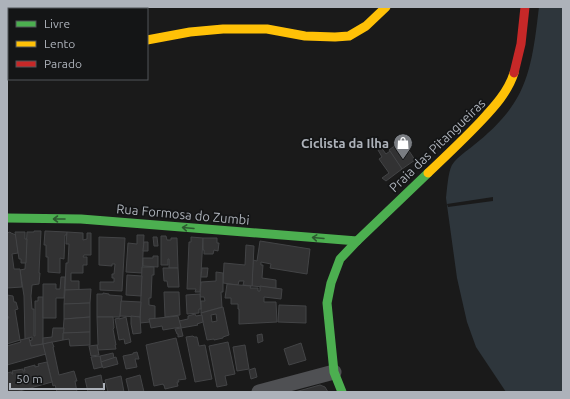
<svg xmlns="http://www.w3.org/2000/svg" width="570" height="399" font-family="Ubuntu,sans-serif">
<style>
.water{fill:#2e363c}
.pier{fill:#1a1a1a}
.building{fill:#323233;stroke:#434446;fill-rule:evenodd}
.lines{fill:none;stroke-linecap:round;stroke-linejoin:round}
.street{stroke:#4f5053;stroke-width:15}
.fast{stroke:#4caf50;stroke-width:9}
.slow{stroke:#ffc107;stroke-width:9}
.jam{stroke:#c62828;stroke-width:9}
.oneway{stroke:#2d5a30}
.labels{text-anchor:middle;dominant-baseline:central;stroke-width:3.5;stroke-linejoin:round;paint-order:stroke}
.poi-label{font-size:13px;font-weight:bold;fill:#adb2ba;stroke:#141516;text-anchor:end}
.street-label{font-size:13px;fill:#adb2ba;stroke:#141516}
</style>
<rect width="100%" height="100%" fill="#1a1a1a"/>
<path class="water" d="M 539,7 L 563,7 L 563,392 L 506,392 L 476,347 L 467,322 L 457,278 L 446,198 C 447,190 448,172 452,165 C 457,157 467,151 474,145 C 489,133 504,119 514,103 C 532,76 535,39 539,7 Z"/>
<polygon class="pier" points="493,197 493,201 448,207 447,204"/>
<g class="building">
<polygon points="402,140 415,160 402,169 389,150"/>
<polygon points="380,146 386,154 390,151 402,169 386,181 382,178 389,173 379,159 382,157 378,150"/>
<polygon points="34,231 41,231 39,273 40,273 39,284 32,285 31,296 32,309 34,309 34,336 35,336 35,301 38,301 38,297 43,297 43,344 31,346 29,341 32,340 32,337 25,339 24,296 20,270 25,269 27,232 34,232"/>
<polygon points="45,231 67,232 67,235 65,235 64,259 60,258 60,273 48,272 48,257 46,257 46,245 44,245"/>
<polygon points="10,232 11,233 16,235 18,253 12,254 14,269 20,269 22,287 7,288 7,233"/>
<polygon points="15,232 25,232 25,239 27,239 26,263 21,263 21,259 19,259"/>
<polygon points="67,232 83,233 83,240 87,239 87,233 91,233 91,255 84,255 83,257 87,257 87,265 83,265 83,273 71,273 71,281 79,281 79,290 65,290 66,263 68,263 69,244 66,244"/>
<polygon points="137,235 144,235 142,273 126,272 128,243 137,244"/>
<polygon points="161,236 166,236 167,240 171,240 171,238 177,238 178,268 169,268 169,259 168,259 168,265 161,265"/>
<polygon points="99,237 125,238 122,291 100,290 100,282 114,282 114,278 112,278 112,274 114,274 115,264 112,264 112,266 99,265"/>
<polygon points="153,237 157,237 158,246 154,246"/>
<polygon points="191,237 203,238 200,292 195,292 196,289 187,289 189,242 191,242"/>
<polygon points="203,238 217,238 217,243 219,243 218,251 214,250 213,254 204,254 204,250 203,250"/>
<polygon points="260,241 310,249 307,274 270,268 271,264 261,262 261,265 263,265 262,278 276,280 276,288 252,286 253,260 257,261"/>
<polygon points="144,242 148,242 148,251 143,251"/>
<polygon points="246,245 254,246 252,286 243,285 244,281 239,281 238,285 223,283 224,263 245,265"/>
<polygon points="153,256 158,256 158,267 143,266 143,258 153,258"/>
<polygon points="142,267 154,267 154,275 152,275 151,298 149,298 149,305 155,306 155,319 149,319 150,322 140,323"/>
<polygon points="163,268 178,268 179,287 168,287 167,281 164,281"/>
<polygon points="202,268 208,268 207,277 201,277"/>
<polygon points="216,272 223,273 223,292 221,292 222,307 201,313 201,301 205,301 204,297 200,297 201,282 216,281"/>
<polygon points="127,275 142,276 141,296 126,295"/>
<polygon points="61,277 65,277 64,298 56,298 56,318 43,318 43,284 56,284 56,289 60,289"/>
<polygon points="227,284 251,286 250,288 258,288 258,291 260,291 260,286 282,289 281,299 264,297 264,302 276,302 277,322 239,324 239,309 238,309 238,304 231,304 231,298 225,298"/>
<polygon points="91,289 90,303 64,304 65,290"/>
<polygon points="164,292 179,292 180,315 165,317"/>
<polygon points="103,293 109,294 109,295 122,296 120,317 97,317 97,294 103,294"/>
<polygon points="200,294 201,309 199,309 199,313 187,314 186,295"/>
<polygon points="7,295 13,296 14,302 16,302 18,309 15,310 20,340 7,344 7,318 9,318 8,316 7,316 7,300 8,300"/>
<polygon points="121,301 141,302 140,317 120,316"/>
<polygon points="90,303 90,317 64,319 64,304"/>
<polygon points="279,305 306,306 306,323 278,322"/>
<path d="M 223,307 L 229,335 L 223,337 L 223,338 L 214,340 L 214,339 L 207,340 L 201,313 ZM 216,314 L 217,321 L 212,322 L 211,315 Z"/>
<polygon points="195,314 196,316 202,315 203,322 197,324 198,325 181,328 179,321 188,319 188,316"/>
<polygon points="131,316 140,317 141,333 133,334 131,324"/>
<polygon points="178,316 181,327 163,330 162,326 151,328 149,319"/>
<polygon points="90,317 90,332 63,333 64,319"/>
<polygon points="97,317 113,317 114,328 113,329 116,345 115,345 116,349 98,350 97,345 98,345"/>
<polygon points="126,317 131,342 125,344 124,339 119,340 115,319 119,318 119,319"/>
<polygon points="53,328 64,328 63,340 43,344 43,338 52,337"/>
<polygon points="181,328 183,336 178,337 178,334 177,334 175,329"/>
<polygon points="90,332 90,345 70,346 69,339 63,340 63,333"/>
<polygon points="262,334 263,341 258,343 257,335"/>
<polygon points="193,336 194,337 197,337 199,346 205,345 212,379 195,382 186,337"/>
<polygon points="29,338 31,346 43,344 46,354 7,365 7,346 21,342 20,340"/>
<polygon points="176,338 186,379 178,380 179,382 177,382 178,386 165,389 164,385 163,385 163,384 154,386 146,345"/>
<polygon points="52,342 54,347 53,347 59,375 74,371 77,381 75,381 77,392 57,392 55,385 53,386 43,344"/>
<polygon points="228,342 235,374 225,376 227,385 217,387 209,346"/>
<polygon points="301,343 306,360 289,365 284,349"/>
<polygon points="97,345 99,355 91,356 89,346"/>
<polygon points="245,345 249,369 237,371 233,347"/>
<polygon points="137,352 139,359 135,359 137,367 126,369 123,356 133,354 133,353"/>
<polygon points="113,353 114,358 101,362 100,356"/>
<polygon points="100,356 102,367 94,369 91,357"/>
<polygon points="116,357 118,364 103,368 101,362"/>
<polygon points="47,362 52,382 16,392 7,392 7,373 11,372 12,374 13,374 12,371 23,369 23,371 25,371 24,368 35,365 35,367 39,366 38,364"/>
<polygon points="255,368 257,377 251,379 249,370"/>
<polygon points="101,375 104,392 88,392 85,379"/>
<polygon points="140,375 144,392 129,392 126,379"/>
<polygon points="121,376 124,392 108,392 105,380"/>
<polygon points="320,385 325,387 328,392 295,392"/>
</g>
<g class="lines">
<g class="street">
<polyline points="50,7 51,9"/>
<polyline points="259,392 334,372"/>
</g>
<g class="fast">
<polyline points="7,218 81,219 357,241"/>
<polyline points="342,392 334,372 327,303 331,283 340,259 357,241 428,173"/>
</g>
<g class="slow">
<polyline points="147,40 190,32 223,29 267,29 305,36 335,37 349,36 366,26 386,7"/>
<path d="M 428,173 C 446,156 464,139 481,121 C 494,107 508,92 514,73"/>
</g>
<polyline class="jam" points="514,73 521,44 525,7"/>
</g>
<defs><path id="oneway-shaft" d="M-6 0H5M1.5-3L5.5 0L1.5 3" fill="none" stroke-width="1.6" stroke-linecap="round" stroke-linejoin="round"/></defs>
<g class="oneway">
<use href="#oneway-shaft" transform="translate(59 219) rotate(-180)"/>
<use href="#oneway-shaft" transform="translate(188 228) rotate(-175)"/>
<use href="#oneway-shaft" transform="translate(318 238) rotate(-175)"/>
</g>
<defs>
<g id="shop-pin" transform="scale(1)"><path d="M0 17L-7.5 6A9.5 9.5 0 1 1 7.5 6Z" fill="#7a7d82" stroke="#141516"/><path d="M-5-2.5h2.3a2.7 3.5 0 0 1 5.4 0H5L5.5 6h-11ZM-1.5-2.5h3a1.5 2.3 0 0 0-3 0Z" fill="#fff"/></g>
</defs>
<g fill-rule="evenodd">
<use href="#shop-pin" x="403" y="143"/>
</g>
<g class="labels">
<g class="poi-label">
<text x="389" y="143">Ciclista da Ilha</text>
</g>
<g class="street-label">
<text transform="translate(437 145) rotate(-44)">Praia das Pitangueiras</text>
<text transform="translate(183 214) rotate(5)">Rua Formosa do Zumbi</text>
</g>
</g>
<rect width="570" height="399" fill="none" stroke="#adb2ba" stroke-width="16"/>
<rect x="8" y="8" width="140" height="72" fill="#141516" stroke="#515458"/>
<rect x="16" y="21" width="20" height="6" fill="#4caf50" stroke="#515458"/>
<text x="44" y="28" font-size="12" fill="#adb2ba">Livre</text>
<rect x="16" y="41" width="20" height="6" fill="#ffc107" stroke="#515458"/>
<text x="44" y="48" font-size="12" fill="#adb2ba">Lento</text>
<rect x="16" y="61" width="20" height="6" fill="#c62828" stroke="#515458"/>
<text x="44" y="68" font-size="12" fill="#adb2ba">Parado</text>
<path d="M10 383v6h94v-6" fill="none" stroke="#adb2ba" stroke-width="2"/>
<text x="16" y="383" font-size="12" fill="#adb2ba" stroke="#141516" stroke-width="3" paint-order="stroke">50 m</text>
</svg>
